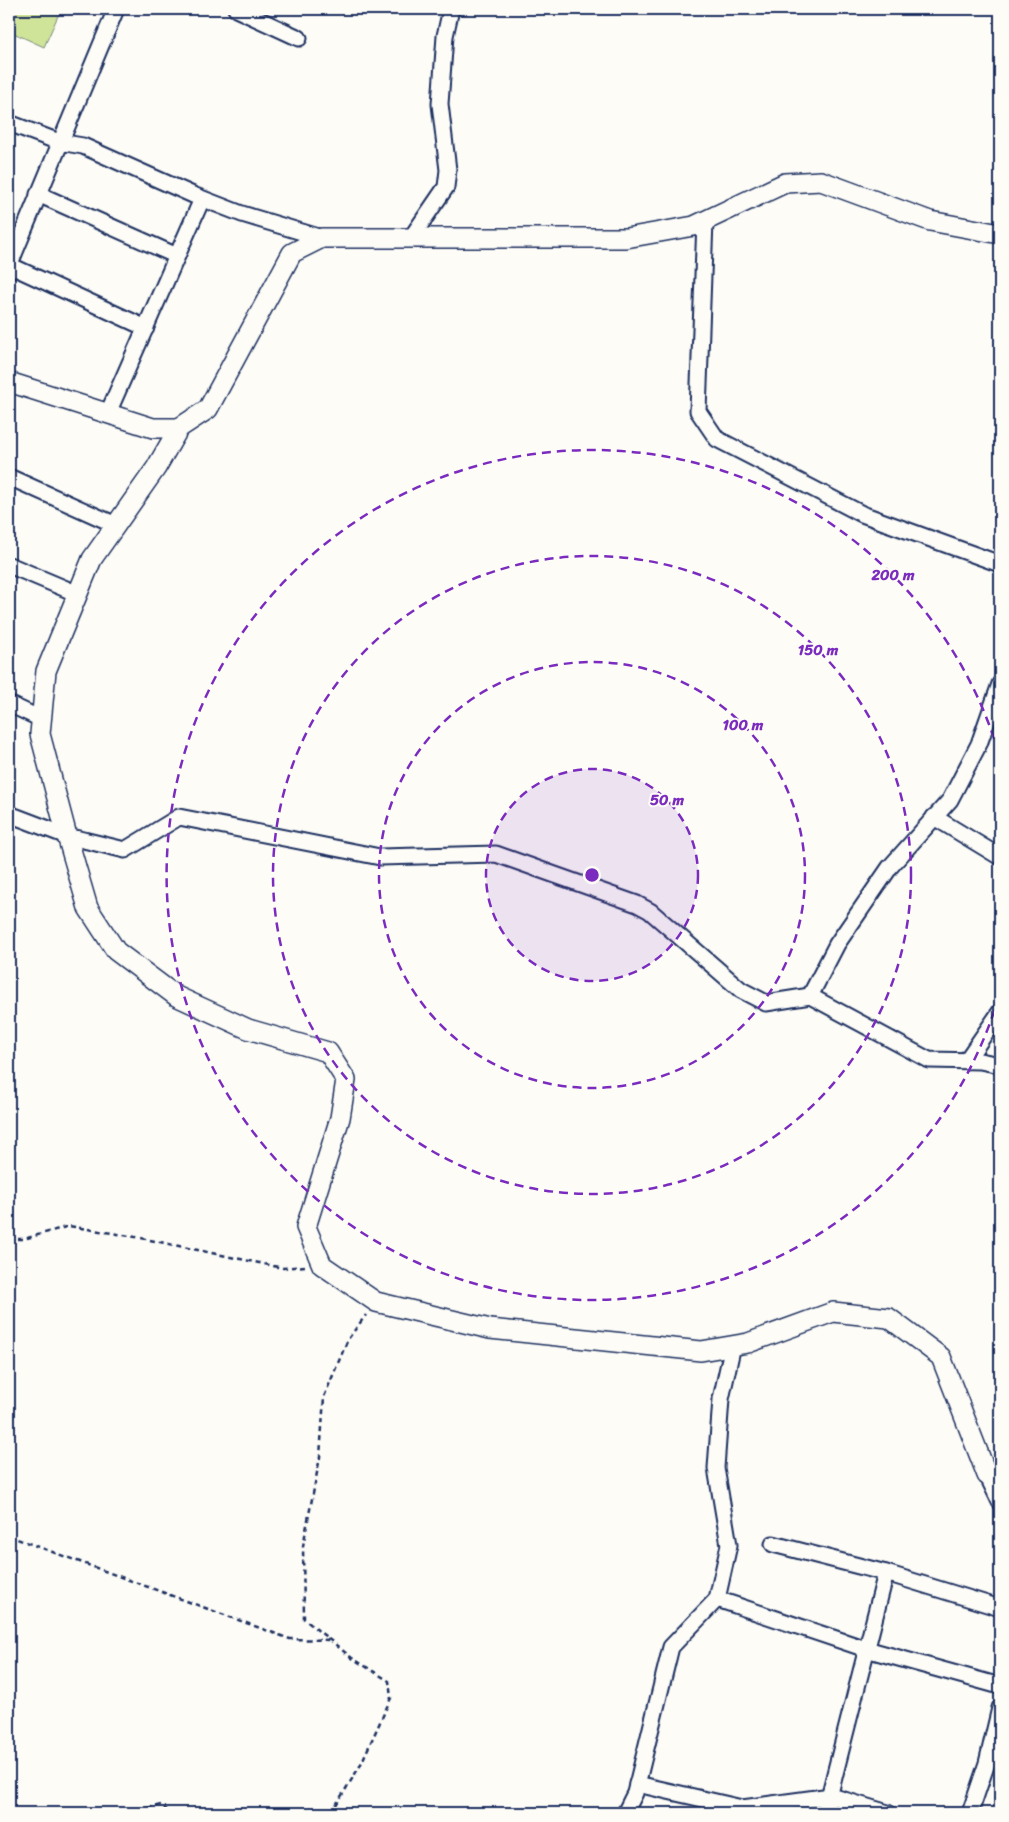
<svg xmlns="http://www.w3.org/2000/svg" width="1009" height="1822" font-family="Sriracha,sans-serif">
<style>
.green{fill:#d0e499;stroke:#768a7c}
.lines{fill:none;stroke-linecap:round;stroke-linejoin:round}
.minor-casing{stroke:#1b2f5e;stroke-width:19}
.tertiary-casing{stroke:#1b2f5e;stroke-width:22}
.path{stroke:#1b2f5e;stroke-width:2.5;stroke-dasharray:5 4;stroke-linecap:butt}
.minor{stroke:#fdfcf7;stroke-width:15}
.tertiary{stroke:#fdfcf7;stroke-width:19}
.ring{fill:none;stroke:#7b2cbf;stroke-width:2.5;stroke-dasharray:9 6}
.centre{fill:#7b2cbf;stroke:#fdfcf7;stroke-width:2.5}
.ring-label{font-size:15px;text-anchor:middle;font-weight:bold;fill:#7b2cbf;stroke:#fdfcf7;stroke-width:4;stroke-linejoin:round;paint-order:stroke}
</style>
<rect width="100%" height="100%" fill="#fdfcf7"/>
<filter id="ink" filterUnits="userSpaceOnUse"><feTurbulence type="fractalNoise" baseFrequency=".02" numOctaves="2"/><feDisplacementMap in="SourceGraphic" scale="10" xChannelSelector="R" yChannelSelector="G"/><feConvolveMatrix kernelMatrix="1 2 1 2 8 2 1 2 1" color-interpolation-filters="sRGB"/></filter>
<g filter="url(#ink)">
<polygon class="green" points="9,9 61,9 44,47 9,31"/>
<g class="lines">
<g class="minor-casing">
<g id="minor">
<polyline points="236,9 299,38"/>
<polyline points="9,123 59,142 83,146 193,195 242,214 322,238"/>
<polyline points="38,194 177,256"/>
<polyline points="705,221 698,411 717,439 862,514 1000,564"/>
<polyline points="411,238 446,187 448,170 440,104 445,36 451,9"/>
<polyline points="9,265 146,328"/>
<polyline points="9,266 116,9"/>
<polyline points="108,413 202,199"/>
<polyline points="9,477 116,525"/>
<polyline points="9,565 78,594"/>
<polyline points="9,704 41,719"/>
<polyline points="9,814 67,836 125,850 179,817 380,857 496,854 637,904 650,911 741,990 766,1003 810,996 929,1060 980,1061 1000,1065"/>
<polyline points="934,817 1000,857"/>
<polyline points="810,996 837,944 890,867 950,800 979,744 1000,684"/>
<polyline points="966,1061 1000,1012"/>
<polyline points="987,1475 1000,1502"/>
<polyline points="773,1544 886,1573 1000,1608"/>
<polyline points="717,1599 729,1545 716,1468 721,1399 733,1345"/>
<polyline points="637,1784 742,1808 831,1796 888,1813"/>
<polyline points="625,1813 635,1793 671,1647 717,1599 866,1649 1000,1686"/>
<polyline points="825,1813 886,1573"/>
<polyline points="970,1813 987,1763 1000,1708"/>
</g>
</g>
<g class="tertiary-casing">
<g id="tertiary">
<polyline points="9,382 153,428 179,428 208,409 292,253 322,238 626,238 694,226 785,183 821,181 930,221 1000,234"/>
<polyline points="179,428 156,468 92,559 46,671 40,734 67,836 88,908 116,951 176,996 248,1029 328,1052 346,1080 340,1118 306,1227 322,1265 376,1302 490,1329 701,1351 748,1343 833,1312 889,1318 941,1357 987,1475 1000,1478"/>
</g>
</g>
<g class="path">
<polyline points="9,1239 24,1239 69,1226 136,1237 283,1268 305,1266"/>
<polyline points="9,1536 290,1639 329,1640"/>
<polyline points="130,1813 161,1805 170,1813"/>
<polyline points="331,1813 360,1766 391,1698 389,1681 352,1658 304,1619 303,1546 320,1457 324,1397 348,1339 366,1315"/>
</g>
<use href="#minor" class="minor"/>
<use href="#tertiary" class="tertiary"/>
</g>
</g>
<circle cx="592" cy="875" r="106" fill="#7b2cbf" fill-opacity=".12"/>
<g class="ring">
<circle cx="592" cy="875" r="106"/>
<circle cx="592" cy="875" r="213"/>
<circle cx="592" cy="875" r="319"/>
<path d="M999 996A425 425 0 1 1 999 754"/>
</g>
<circle cx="592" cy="875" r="8" class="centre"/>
<g class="ring-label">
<text x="893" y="580">200 m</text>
<text x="818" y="655">150 m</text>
<text x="743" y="730">100 m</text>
<text x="667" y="805">50 m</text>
</g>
<rect width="1009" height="1822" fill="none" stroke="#fdfcf7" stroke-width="30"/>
<rect x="15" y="15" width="979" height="1792" fill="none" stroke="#1b2f5e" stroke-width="2" filter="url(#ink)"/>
</svg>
